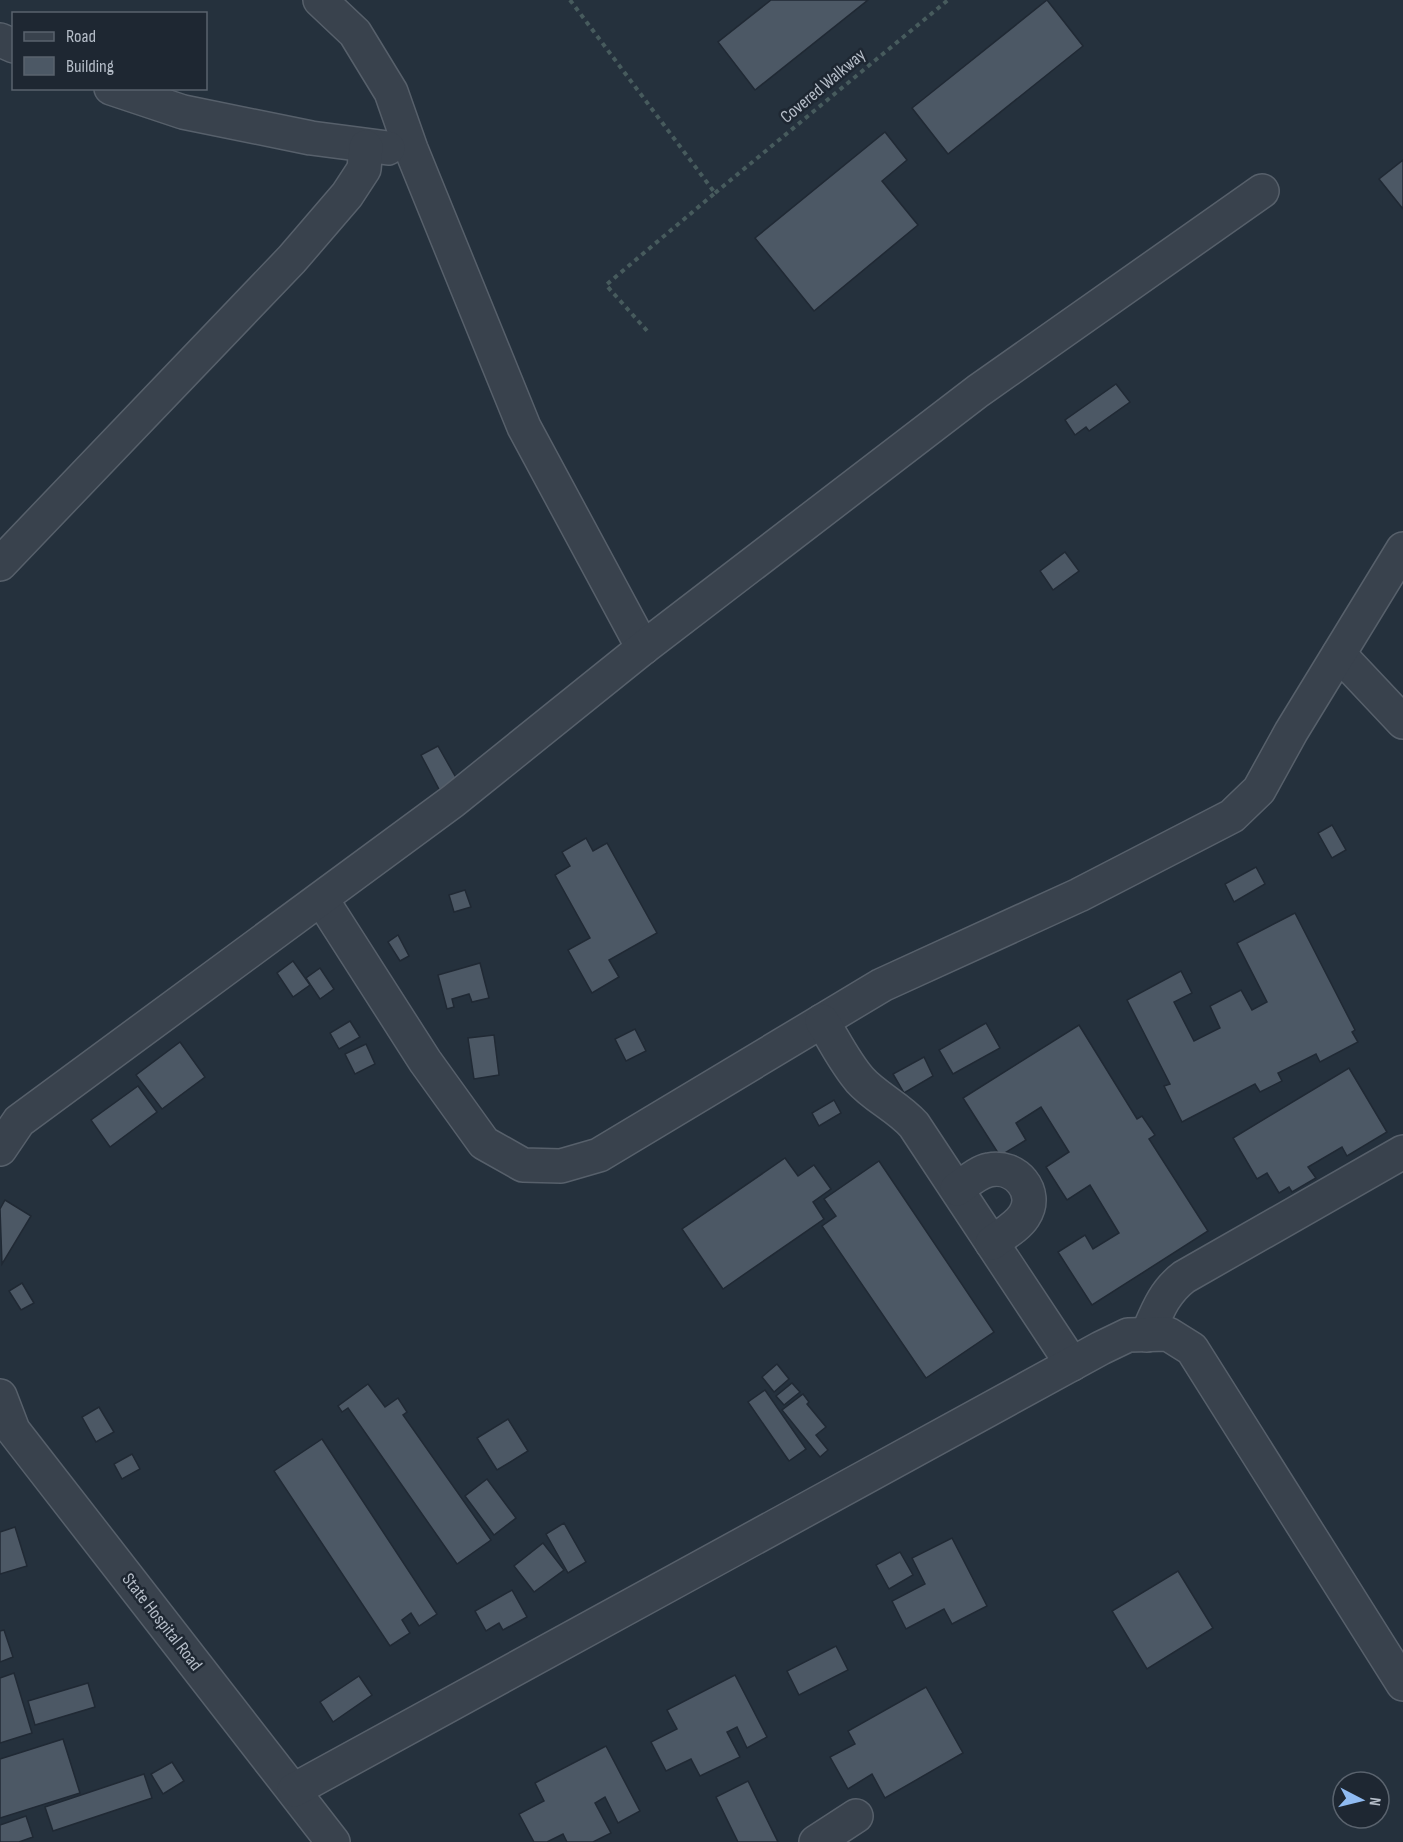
<svg xmlns="http://www.w3.org/2000/svg" width="1403" height="1842" font-family="'Sofia Sans Condensed',sans-serif">
<style>
.building{fill:#4c5865;stroke:#202934;stroke-width:1.5}
.lines{fill:none;stroke-linecap:round;stroke-linejoin:round}
.minor-casing{stroke:#57606b;stroke-width:36}
.path{stroke:#475b5d;stroke-width:4;stroke-dasharray:4.5 4.5;stroke-linecap:butt}
.minor{stroke:#39424d;stroke-width:33}
.labels{text-anchor:middle;dominant-baseline:central;stroke-width:5;stroke-linejoin:round;paint-order:stroke}
.street-label{font-size:18px;fill:#b5bdc8;stroke:#1e2732}
</style>
<rect width="100%" height="100%" fill="#25313d"/>
<g class="building">
<polygon points="771,0 868,0 755,90 718,42"/>
<polygon points="1047,0 1083,46 948,154 912,108"/>
<polygon points="885,132 907,160 882,181 918,225 814,311 755,238"/>
<polygon points="1403,160 1403,209 1379,179"/>
<polygon points="1116,384 1130,402 1089,431 1086,427 1075,435 1065,420"/>
<polygon points="1065,552 1079,571 1053,590 1040,571"/>
<polygon points="438,746 459,783 441,793 421,755"/>
<polygon points="1332,825 1346,850 1332,858 1318,833"/>
<polygon points="586,838 593,851 607,843 657,933 609,960 619,977 592,993 568,950 590,938 555,875 570,866 562,852"/>
<polygon points="1256,867 1265,884 1234,902 1225,884"/>
<polygon points="465,890 471,907 454,912 449,895"/>
<polygon points="1295,913 1355,1030 1352,1032 1358,1042 1320,1062 1316,1054 1278,1073 1282,1081 1260,1092 1255,1084 1182,1122 1164,1086 1170,1084 1127,1000 1181,971 1192,993 1174,1002 1194,1041 1220,1028 1210,1006 1241,990 1252,1010 1267,1002 1237,943"/>
<polygon points="398,935 409,956 400,961 388,942"/>
<polygon points="293,961 310,985 293,997 277,973"/>
<polygon points="480,963 489,998 472,1002 469,994 452,999 454,1007 447,1009 438,975"/>
<polygon points="320,968 334,989 320,999 306,978"/>
<polygon points="350,1021 360,1037 339,1049 330,1033"/>
<polygon points="986,1023 1000,1048 953,1074 939,1050"/>
<polygon points="1079,1025 1137,1119 1142,1116 1155,1135 1149,1139 1208,1231 1092,1305 1058,1252 1085,1235 1093,1249 1119,1233 1090,1185 1067,1200 1046,1167 1069,1152 1041,1107 1016,1123 1026,1140 1000,1156 963,1098"/>
<polygon points="635,1029 646,1051 626,1061 615,1039"/>
<polygon points="494,1035 499,1075 474,1079 468,1038"/>
<polygon points="180,1042 205,1077 162,1109 136,1075"/>
<polygon points="366,1044 375,1064 355,1074 345,1054"/>
<polygon points="924,1057 933,1076 904,1093 893,1074"/>
<polygon points="1349,1068 1387,1132 1347,1156 1342,1147 1308,1167 1316,1178 1292,1192 1289,1187 1279,1193 1267,1173 1257,1179 1233,1138"/>
<polygon points="138,1086 157,1112 110,1147 91,1120"/>
<polygon points="834,1100 841,1113 819,1126 812,1113"/>
<polygon points="785,1158 798,1176 814,1165 831,1189 813,1202 824,1219 723,1289 682,1229"/>
<polygon points="879,1161 994,1332 926,1378 822,1226 836,1216 824,1199"/>
<polygon points="5,1200 31,1216 2,1264 0,1209"/>
<polygon points="22,1283 34,1303 21,1310 9,1291"/>
<polygon points="777,1364 789,1379 774,1392 762,1377"/>
<polygon points="792,1383 800,1392 784,1405 776,1396"/>
<polygon points="368,1384 385,1407 398,1398 407,1412 403,1415 491,1540 457,1564 348,1408 342,1412 338,1406"/>
<polygon points="765,1390 806,1449 789,1461 748,1402"/>
<polygon points="803,1394 809,1402 807,1404 826,1427 816,1435 828,1450 820,1457 782,1410"/>
<polygon points="99,1407 114,1432 96,1442 82,1417"/>
<polygon points="508,1419 528,1451 497,1470 477,1438"/>
<polygon points="322,1439 437,1614 419,1626 411,1613 402,1620 410,1633 390,1646 274,1471"/>
<polygon points="132,1454 140,1469 122,1479 114,1464"/>
<polygon points="487,1479 516,1518 494,1535 465,1496"/>
<polygon points="564,1523 586,1562 568,1573 546,1534"/>
<polygon points="15,1527 27,1566 0,1574 0,1532"/>
<polygon points="952,1538 987,1606 952,1624 944,1609 906,1629 892,1601 925,1584 912,1558"/>
<polygon points="543,1543 564,1570 534,1592 514,1566"/>
<polygon points="900,1552 913,1575 889,1589 876,1565"/>
<polygon points="1178,1571 1213,1628 1147,1669 1112,1611"/>
<polygon points="512,1590 527,1617 503,1630 499,1623 486,1631 475,1611"/>
<polygon points="4,1630 13,1657 0,1662 0,1631"/>
<polygon points="836,1646 848,1670 799,1695 787,1671"/>
<polygon points="14,1673 32,1733 0,1743 0,1678"/>
<polygon points="735,1675 767,1737 747,1748 737,1727 727,1732 740,1757 700,1776 691,1759 666,1771 651,1742 677,1729 667,1710"/>
<polygon points="359,1676 372,1695 333,1722 320,1702"/>
<polygon points="88,1683 95,1707 35,1725 28,1701"/>
<polygon points="926,1687 963,1753 885,1798 872,1774 848,1789 830,1757 855,1744 848,1731"/>
<polygon points="63,1739 80,1793 0,1818 0,1759"/>
<polygon points="606,1746 640,1811 618,1823 605,1797 595,1803 611,1833 593,1842 567,1842 563,1834 547,1842 534,1842 519,1814 544,1801 535,1783"/>
<polygon points="172,1762 184,1781 163,1794 151,1774"/>
<polygon points="144,1774 152,1798 53,1831 45,1807"/>
<polygon points="748,1781 778,1842 738,1842 716,1797"/>
<polygon points="26,1816 33,1837 19,1842 0,1842 0,1825"/>
</g>
<g class="lines">
<g class="minor-casing">
<g id="minor">
<polyline points="320,0 355,33 391,92 411,149 524,427 643,648"/>
<polyline points="0,40 14,46"/>
<polyline points="111,88 183,112 311,138 388,148"/>
<polyline points="0,564 292,259 347,195 364,169 366,147"/>
<polyline points="1339,654 1403,722"/>
<polyline points="322,900 425,1061 484,1143 523,1165 561,1166 599,1155 882,985 1079,895 1232,816 1259,790 1291,732 1403,549"/>
<path d="M 822,1021 C 834,1040 845,1063 860,1080 C 875,1097 898,1107 914,1125 L 1072,1364"/>
<polyline points="0,1149 19,1121 453,801 643,648 978,391 1262,191"/>
<path d="M 957,1189 C 966,1183 978,1172 989,1170 C 1015,1164 1040,1192 1024,1216 C 1017,1227 1002,1235 992,1243"/>
<path d="M 1147,1335 C 1157,1312 1164,1292 1184,1277 L 1403,1152"/>
<polyline points="0,1396 13,1430 333,1842"/>
<polyline points="294,1790 1101,1348 1128,1335 1168,1334 1192,1349 1403,1684"/>
<polyline points="816,1842 856,1816"/>
</g>
</g>
<g class="path">
<polyline points="570,0 715,193 606,285 649,333"/>
<polyline points="715,193 948,0"/>
</g>
<use href="#minor" class="minor"/>
</g>
<g class="labels">
<g class="street-label">
<text transform="translate(823 86) rotate(-40)">Covered Walkway</text>
<text transform="translate(162 1622) rotate(52)">State Hospital Road</text>
</g>
</g>
<rect x="12" y="12" width="195" height="78" fill="#1e2732" stroke="#5a636e" stroke-width="1.5"/>
<rect x="24" y="32" width="30" height="9" fill="#39424d" stroke="#5a636e" stroke-width="1.5"/>
<text x="66" y="42" font-size="18" fill="#b5bdc8">Road</text>
<rect x="24" y="57" width="30" height="18" fill="#4c5865" stroke="#5a636e" stroke-width="1.5"/>
<text x="66" y="72" font-size="18" fill="#b5bdc8">Building</text>
<g transform="translate(1361 1800) rotate(97)"><circle r="28" fill="#1e2732" stroke="#5a636e" stroke-width="1.5"/>
<path d="M0-4.5L10 22L0 15L-10 22Z" fill="#90bbf2"/>
<text y="-9" font-size="16" font-weight="bold" text-anchor="middle" fill="#b5bdc8">N</text>
</g>
</svg>
